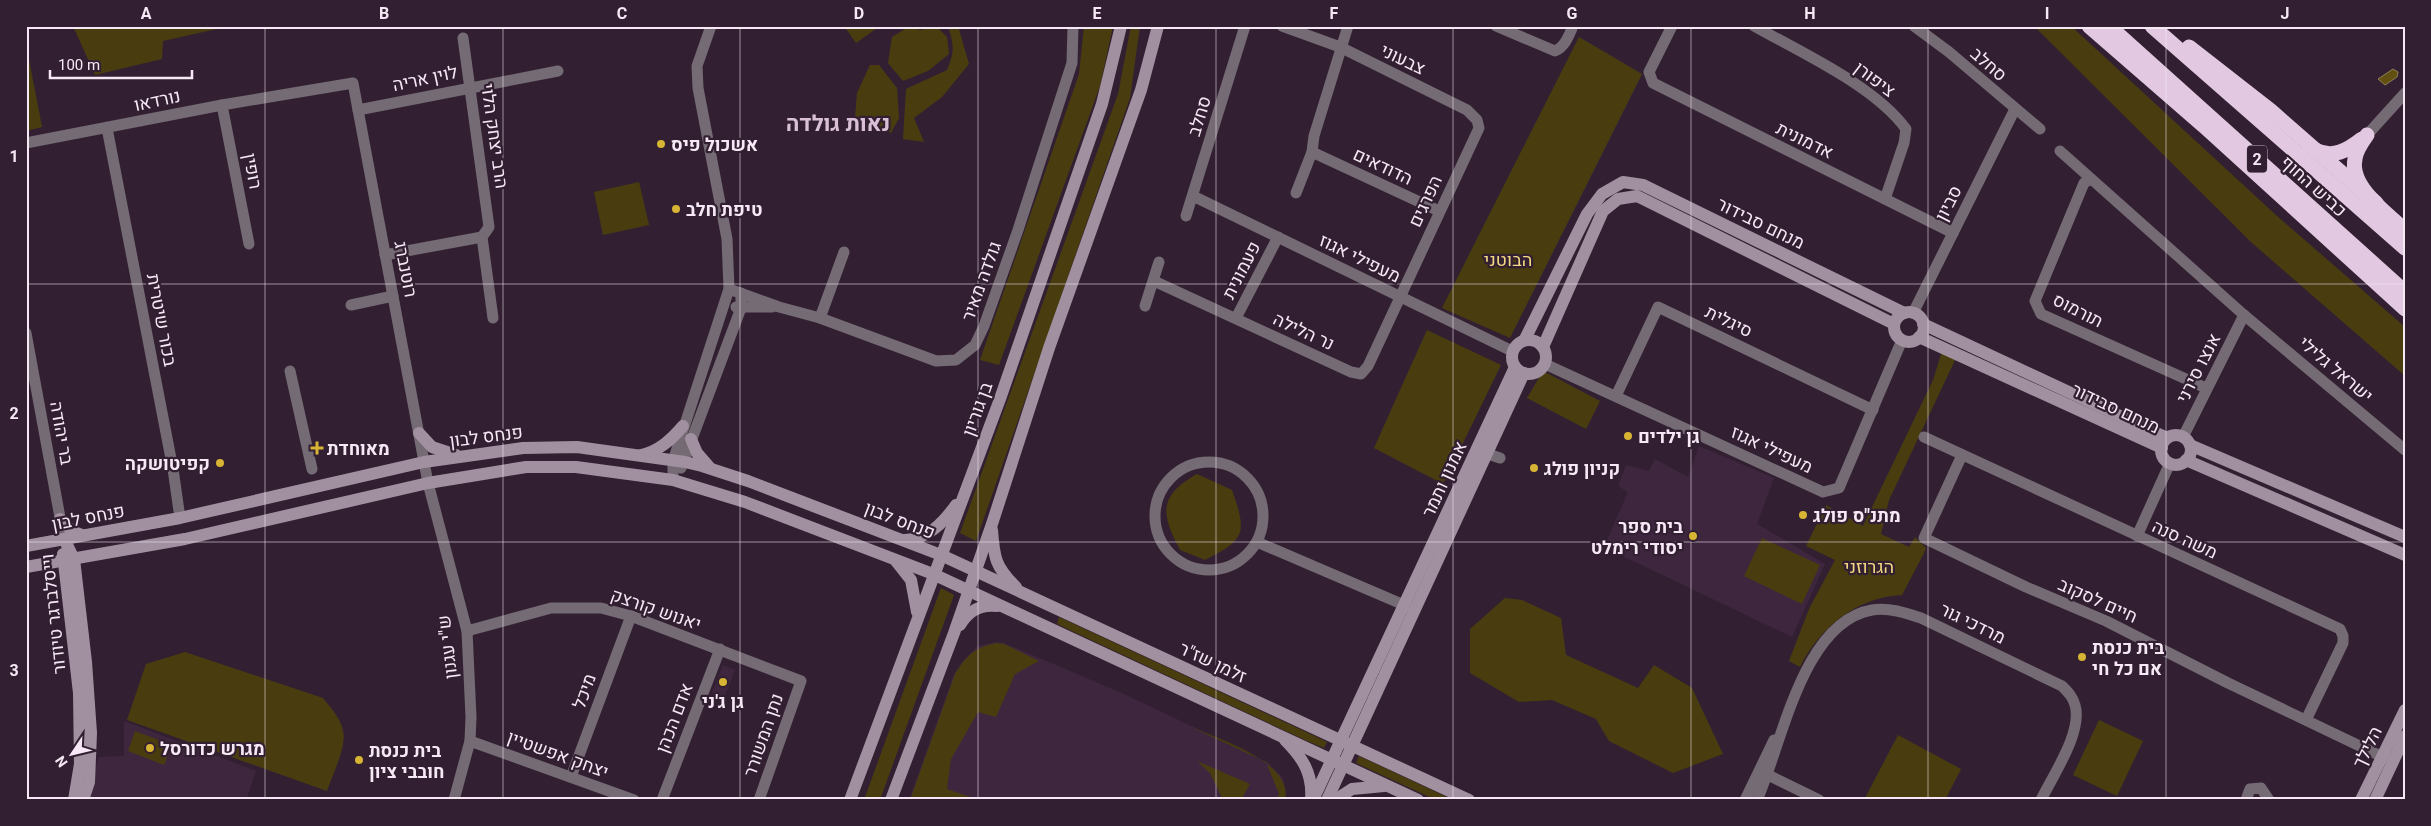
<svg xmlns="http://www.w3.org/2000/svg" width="2431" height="826" font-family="Roboto,Heebo,sans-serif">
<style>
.built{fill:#3e273e}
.green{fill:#493d0f}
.water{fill:#615012;stroke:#8e7e56}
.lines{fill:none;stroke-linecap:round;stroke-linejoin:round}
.street{stroke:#756b74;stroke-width:11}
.secondary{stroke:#a191a0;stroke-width:12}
.highway{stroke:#e2c9e1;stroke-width:15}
.grid{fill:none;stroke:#f6e9f5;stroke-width:1;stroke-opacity:0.55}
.poi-dot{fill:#d7b434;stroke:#322032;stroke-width:2}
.labels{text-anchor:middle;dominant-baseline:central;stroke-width:4.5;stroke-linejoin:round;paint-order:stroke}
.shield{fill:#322032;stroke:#bbadba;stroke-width:1}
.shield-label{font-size:16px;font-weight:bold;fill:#f6e9f5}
.street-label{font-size:18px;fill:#f6e9f5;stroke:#322032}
.poi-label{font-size:18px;font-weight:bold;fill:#f6e9f5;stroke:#322032;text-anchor:start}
.park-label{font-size:18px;fill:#f2d881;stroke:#322032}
.district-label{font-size:22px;font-weight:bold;fill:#d9c0d7;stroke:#322032}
.neatline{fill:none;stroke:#f6e9f5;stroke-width:2}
.grid-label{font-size:16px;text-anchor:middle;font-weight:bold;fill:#f6e9f5}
</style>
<rect width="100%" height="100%" fill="#322032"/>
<g class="built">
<polygon points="1699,446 1774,478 1757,524 1825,564 1792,637 1604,547 1628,492 1618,486 1626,465 1649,471 1655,459 1688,477"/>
<polygon points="996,642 1004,643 1124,694 1269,763 1283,778 1286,800 909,800 954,674 963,661 978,646"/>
<polygon points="723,665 735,670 724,698 712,693"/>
<polygon points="124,721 256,771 246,800 85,800 99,757 124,756"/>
</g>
<g class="green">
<polygon points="73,26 230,26 163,41 162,59 95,75"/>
<polygon points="844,26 880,26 856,43"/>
<polygon points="910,26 920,30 936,26 947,37 949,54 928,71 903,81 888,63 892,37"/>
<path d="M 948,26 L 958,26 L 969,64 L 942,97 L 914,118 L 924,142 L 903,139 L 906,89 L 947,70 C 955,51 954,46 948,26 Z"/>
<polygon points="1084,26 1113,26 1100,86 999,365 980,360 1079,74"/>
<polygon points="1131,26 1140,26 1130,98 976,541 960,533 1118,94"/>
<polygon points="2034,26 2071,26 2277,216 2405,327 2405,376 2252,243"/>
<polygon points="1579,37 1642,74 1510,338 1442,308"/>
<polygon points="26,44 42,127 26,131"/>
<polygon points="870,65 879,65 897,88 899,118 891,133 855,117 857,93"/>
<polygon points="639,182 649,225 603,235 594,192"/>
<polygon points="1427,330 1501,365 1443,484 1374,448"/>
<path d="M 1943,348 L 1956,358 L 1889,500 L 1881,534 L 1909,547 L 1915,537 L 1926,548 L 1924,553 L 1902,595 C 1857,597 1820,627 1800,667 L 1789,661 L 1809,609 L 1835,560 L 1806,546 L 1826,505 L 1863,526 L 1933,380 Z"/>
<polygon points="1543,371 1600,401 1586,429 1527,398"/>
<path d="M 1197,474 L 1232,490 C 1247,533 1246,539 1205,560 L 1180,550 C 1161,514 1158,496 1197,474 Z"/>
<polygon points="1762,538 1820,565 1802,604 1744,576"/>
<polygon points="941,588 954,595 880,800 864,800"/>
<polygon points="1505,598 1522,600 1561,618 1566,655 1638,688 1654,665 1692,688 1723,754 1673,773 1609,741 1596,719 1552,700 1519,702 1470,673 1470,629"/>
<polygon points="1059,617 1308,733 1327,742 1324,748 1305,740 1057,624"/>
<path d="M 996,643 L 1004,644 L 1039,661 L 1015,674 L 996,717 L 978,712 L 951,759 L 947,789 L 979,800 L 910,800 L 955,674 C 967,655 974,648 996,643 Z"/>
<path d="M 185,652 L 323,698 C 330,707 341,718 343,731 C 347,746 332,776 327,791 L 127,720 L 146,664 Z"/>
<polygon points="2099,720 2143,741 2117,796 2073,775"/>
<path d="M 1189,726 C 1216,738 1294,762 1285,800 L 1276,800 L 1279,794 L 1266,762 Z"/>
<polygon points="135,731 172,745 164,765 128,751"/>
<polygon points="1898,735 1961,769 1945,800 1864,800"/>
<polygon points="1359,756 1453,800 1436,800 1356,763"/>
<polygon points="1197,761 1250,784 1241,800 1223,800 1210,773"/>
</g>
<polygon class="water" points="2393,69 2398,72 2397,77 2385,85 2378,79"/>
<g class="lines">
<g class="street">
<path d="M 1496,26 L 1555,51 C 1565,47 1569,35 1573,26"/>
<polyline points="1672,26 1649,72 1653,83 1953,233"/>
<path d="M 1754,26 C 1800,52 1875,86 1906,129 L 1904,143 L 1885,199"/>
<polyline points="1914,26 1949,52 2040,129"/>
<polyline points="222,105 249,244"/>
<polyline points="358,110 558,71"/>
<polyline points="107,128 173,469 180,518"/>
<polyline points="2367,135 2405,93"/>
<polyline points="26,143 222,105 353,83 428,483 467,631 471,717 470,741 454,800"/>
<polyline points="2060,151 2244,315 2405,450"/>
<polyline points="1312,152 1439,211"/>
<polyline points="2091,179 2084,183 2035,301 2041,314 2206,388"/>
<polyline points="1296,193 1312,152 1314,136 1348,26"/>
<polyline points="1193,196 1512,351"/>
<polyline points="1186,216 1245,26"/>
<polyline points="482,237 493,318"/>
<polyline points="385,255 482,237 489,227 463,38"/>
<polyline points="1154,281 1351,372 1361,374 1368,366 1479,128 1477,120 1467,110 1340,47 1282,26"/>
<polyline points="729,289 779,307 820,318 936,361 956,360 975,345 984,326 1018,230 1072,63 1073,26"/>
<polyline points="351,305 393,296"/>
<polyline points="1145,306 1159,262"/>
<polyline points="736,307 772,307"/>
<polyline points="1913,313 2015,109"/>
<polyline points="820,318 844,252"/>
<polyline points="1236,318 1278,237"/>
<polyline points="26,333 64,539"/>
<polyline points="1545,364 1823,492 1839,488 1902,340"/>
<polyline points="290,371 312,469"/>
<polyline points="1616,396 1658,307 1873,410"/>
<polyline points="1924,437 2340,629 2343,636 2343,643 2306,720"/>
<polyline points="2183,437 2244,315"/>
<polyline points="1488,454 1500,458"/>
<polyline points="1962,455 1924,538 2026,587 2106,621 2228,683 2389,760"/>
<circle cx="1209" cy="516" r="54"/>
<polyline points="681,468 741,308 741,293"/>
<polyline points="673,480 673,461 729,289 727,239 698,88 697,66 711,26"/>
<polyline points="2137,536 2170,463"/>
<polyline points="1257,542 1411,608"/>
<polyline points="467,631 551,608 601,608 631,616 801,681 759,800"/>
<polyline points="470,741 634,800"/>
<polyline points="1762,772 1819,800"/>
<polyline points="571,777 631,616"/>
<polyline points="662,800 720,649"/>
<polyline points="1745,800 1774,740"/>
<path d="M 1757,800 C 1782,745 1802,622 1872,610 C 1888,607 1906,613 1921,618 L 2062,686 C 2068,692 2073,697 2075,705 C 2083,732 2053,775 2041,800"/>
<polyline points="2246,800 2250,789 2261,788 2269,800"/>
</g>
<g class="secondary">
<circle cx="1909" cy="327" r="15"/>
<polyline points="1923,324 2167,438"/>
<polyline points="1919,337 2162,448"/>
<polyline points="1525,339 1587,214 1602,194 1623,182 1643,185 1904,313"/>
<circle cx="1529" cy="357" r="17"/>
<polyline points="1543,347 1603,211 1618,199 1637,196 1894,324"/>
<polyline points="419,433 432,447 456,455"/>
<circle cx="2176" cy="450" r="15"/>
<polyline points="691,439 697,453 710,468"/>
<polyline points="2190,445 2405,537"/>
<path d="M 641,455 C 659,451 671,440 683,426"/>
<polyline points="2186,460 2405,555"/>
<polyline points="60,519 72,531 82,535"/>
<path d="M 992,530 C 994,557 995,567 1016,587"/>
<polyline points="64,539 74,559 86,662 91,733 89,782 83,800"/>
<path d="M 905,540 C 928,539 943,523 956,505"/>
<polyline points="26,546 180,518 424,462 523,448 577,447 685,462 702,466 748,481 941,555 1469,800"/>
<polyline points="63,554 79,693 80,764 74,800"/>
<polyline points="896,561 911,580 917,612"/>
<polyline points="26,567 185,539 428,483 526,467 576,467 673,480 745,502 933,574 1418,800"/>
<path d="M 960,625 C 968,611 981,604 997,606"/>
<path d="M 1285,740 C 1302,757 1313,773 1311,799"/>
<polyline points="850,800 1000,399 1102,104 1121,26"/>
<polyline points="891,800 954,633 992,524 1049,348 1141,90 1158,26"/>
<polyline points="1313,800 1515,367"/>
<polyline points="1327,800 1524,373"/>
<polyline points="1335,800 1352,789 1384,786"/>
<polyline points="2361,800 2405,710"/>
<polyline points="2375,800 2405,736"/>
</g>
<g class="highway">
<polyline points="2089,26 2204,126 2405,309"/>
<polyline points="2109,26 2405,292"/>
<polyline points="2152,26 2405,248"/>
<polyline points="2189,47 2271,111 2376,203"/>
<path d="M 2367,135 C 2362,142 2356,150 2355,159 C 2349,186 2387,214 2405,230"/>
<path d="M 2315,150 C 2333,159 2348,150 2362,139"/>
</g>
</g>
<path class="grid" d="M 265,26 L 265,800M 503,26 L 503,800M 740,26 L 740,800M 978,26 L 978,800M 1216,26 L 1216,800M 1453,26 L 1453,800M 1691,26 L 1691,800M 1928,26 L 1928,800M 2166,26 L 2166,800M 26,284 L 2405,284M 26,542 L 2405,542"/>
<g class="poi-dot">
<circle cx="661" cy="144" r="5"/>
<circle cx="676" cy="209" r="5"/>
<circle cx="1628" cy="436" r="5"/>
<path d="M314.5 440.5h5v5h5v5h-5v5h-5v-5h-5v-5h5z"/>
<circle cx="220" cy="463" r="5"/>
<circle cx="1534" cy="468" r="5"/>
<circle cx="1803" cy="515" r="5"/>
<circle cx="1693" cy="536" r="5"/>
<circle cx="2082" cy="657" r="5"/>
<circle cx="723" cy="682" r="5"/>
<circle cx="150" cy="748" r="5"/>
<circle cx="359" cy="760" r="5"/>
</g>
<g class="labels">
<rect class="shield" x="2247" y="145.5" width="20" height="27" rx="4"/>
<g class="shield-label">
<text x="2257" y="159">2</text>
</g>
<g class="street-label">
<text transform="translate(1403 59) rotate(26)">צבעוני</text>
<text transform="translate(1989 64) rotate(41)">סחלב</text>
<text transform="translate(425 78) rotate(-12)">לוין אריה</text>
<text transform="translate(1875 79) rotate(37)">ציפורן</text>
<text transform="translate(157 100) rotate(-12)">נורדאו</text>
<text transform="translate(1199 116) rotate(-73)">סחלב</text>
<text transform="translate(495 136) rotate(82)">הרב יצחק הלוי</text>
<text transform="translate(1805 140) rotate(26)">אדמונית</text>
<text transform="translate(1383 166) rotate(25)">הדודאים</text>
<text transform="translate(253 171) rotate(79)">רופין</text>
<text transform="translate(2314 186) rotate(42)">כביש החוף</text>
<text transform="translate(1425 201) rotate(-65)">הפרגים</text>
<text transform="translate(1948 203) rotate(-63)">סביון</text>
<text transform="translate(1761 223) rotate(26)">מנחם סבידור</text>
<text transform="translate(1360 258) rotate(26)">מעפילי אגוז</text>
<text transform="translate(406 269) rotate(79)">רוטנברג</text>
<text transform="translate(1241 270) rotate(-63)">פעמונית</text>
<text transform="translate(981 281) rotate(-70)">גולדה מאיר</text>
<text transform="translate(2078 310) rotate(27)">תורמוס</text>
<text transform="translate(162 320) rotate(79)">בכור שיטרית</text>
<text transform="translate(1729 321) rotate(26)">סיגלית</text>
<text transform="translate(1304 331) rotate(25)">נר הלילה</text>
<text transform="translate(2198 368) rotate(-63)">אנצו סירני</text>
<text transform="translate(2336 369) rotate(40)">ישראל גלילי</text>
<text transform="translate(2116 408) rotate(25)">מנחם סבידור</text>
<text transform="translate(977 409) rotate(-70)">בן גוריון</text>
<text transform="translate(62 433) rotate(80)">בר יהודה</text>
<text transform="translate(486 436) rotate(-7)">פנחס לבון</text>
<text transform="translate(1772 449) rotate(25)">מעפילי אגוז</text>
<text transform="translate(1444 479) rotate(-65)">אמנון ותמר</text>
<text transform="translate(88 517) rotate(-11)">פנחס לבון</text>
<text transform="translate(900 520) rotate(21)">פנחס לבון</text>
<text transform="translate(2185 539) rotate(24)">משה סנה</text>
<text transform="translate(2098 600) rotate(24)">חיים לסקוב</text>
<text transform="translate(656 609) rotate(19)">יאנוש קורצק</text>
<text transform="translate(53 614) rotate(-96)">וייסלברגר טיודור</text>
<text transform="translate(1973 623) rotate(26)">מרדכי גור</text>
<text transform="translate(447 647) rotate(-97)">ש"י עגנון</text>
<text transform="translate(1213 662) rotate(25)">זלמן שז"ר</text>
<text transform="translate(584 691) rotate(-70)">מיכל</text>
<text transform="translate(674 718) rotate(-69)">אדם הכהן</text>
<text transform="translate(763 735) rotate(-71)">נתן המשורר</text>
<text transform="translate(2367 747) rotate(-64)">הלילך</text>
<text transform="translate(558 754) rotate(20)">יצחק אפשטיין</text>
</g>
<g class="poi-label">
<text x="671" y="144">אשכול פיס</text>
<text x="686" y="209">טיפת חלב</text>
<text x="1638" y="436">גן ילדים</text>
<text x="327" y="448">מאוחדת</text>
<text x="210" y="463" text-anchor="end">קפיטושקה</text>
<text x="1544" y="468">קניון פולג</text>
<text x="1813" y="515">מתנ"ס פולג</text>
<text x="1683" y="526" text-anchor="end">בית ספר<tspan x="1683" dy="21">יסודי רימלט</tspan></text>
<text x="2092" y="647">בית כנסת<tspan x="2092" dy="21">אם כל חי</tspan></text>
<text x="723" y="701" text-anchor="middle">גן ג'ני</text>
<text x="160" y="748">מגרש כדורסל</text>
<text x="369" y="750">בית כנסת<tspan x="369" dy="21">חובבי ציון</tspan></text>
</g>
<g class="park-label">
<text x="1508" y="259">הבוטני</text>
<text x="1869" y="566">הגרוזני</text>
</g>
<g class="district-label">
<text x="838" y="123">נאות גולדה</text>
</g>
</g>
<rect width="2431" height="826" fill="none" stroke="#322032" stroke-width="55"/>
<g transform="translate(72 754) rotate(235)" stroke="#322032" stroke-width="4" paint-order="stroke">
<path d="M0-4L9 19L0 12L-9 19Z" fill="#f6e9f5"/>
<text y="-8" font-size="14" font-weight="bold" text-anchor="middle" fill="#f6e9f5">N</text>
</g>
<path d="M50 70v8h142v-8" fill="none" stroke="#f6e9f5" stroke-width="2.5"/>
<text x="58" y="70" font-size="15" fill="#f6e9f5" stroke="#322032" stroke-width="4" paint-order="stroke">100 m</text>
<rect x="28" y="28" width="2376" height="770" class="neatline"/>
<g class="grid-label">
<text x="146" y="19">A</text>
<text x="384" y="19">B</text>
<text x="622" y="19">C</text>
<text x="859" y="19">D</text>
<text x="1097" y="19">E</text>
<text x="1334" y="19">F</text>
<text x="1572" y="19">G</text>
<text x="1810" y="19">H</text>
<text x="2047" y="19">I</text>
<text x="2285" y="19">J</text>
<text x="14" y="162">1</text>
<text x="14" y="419">2</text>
<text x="14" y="676">3</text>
</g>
</svg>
